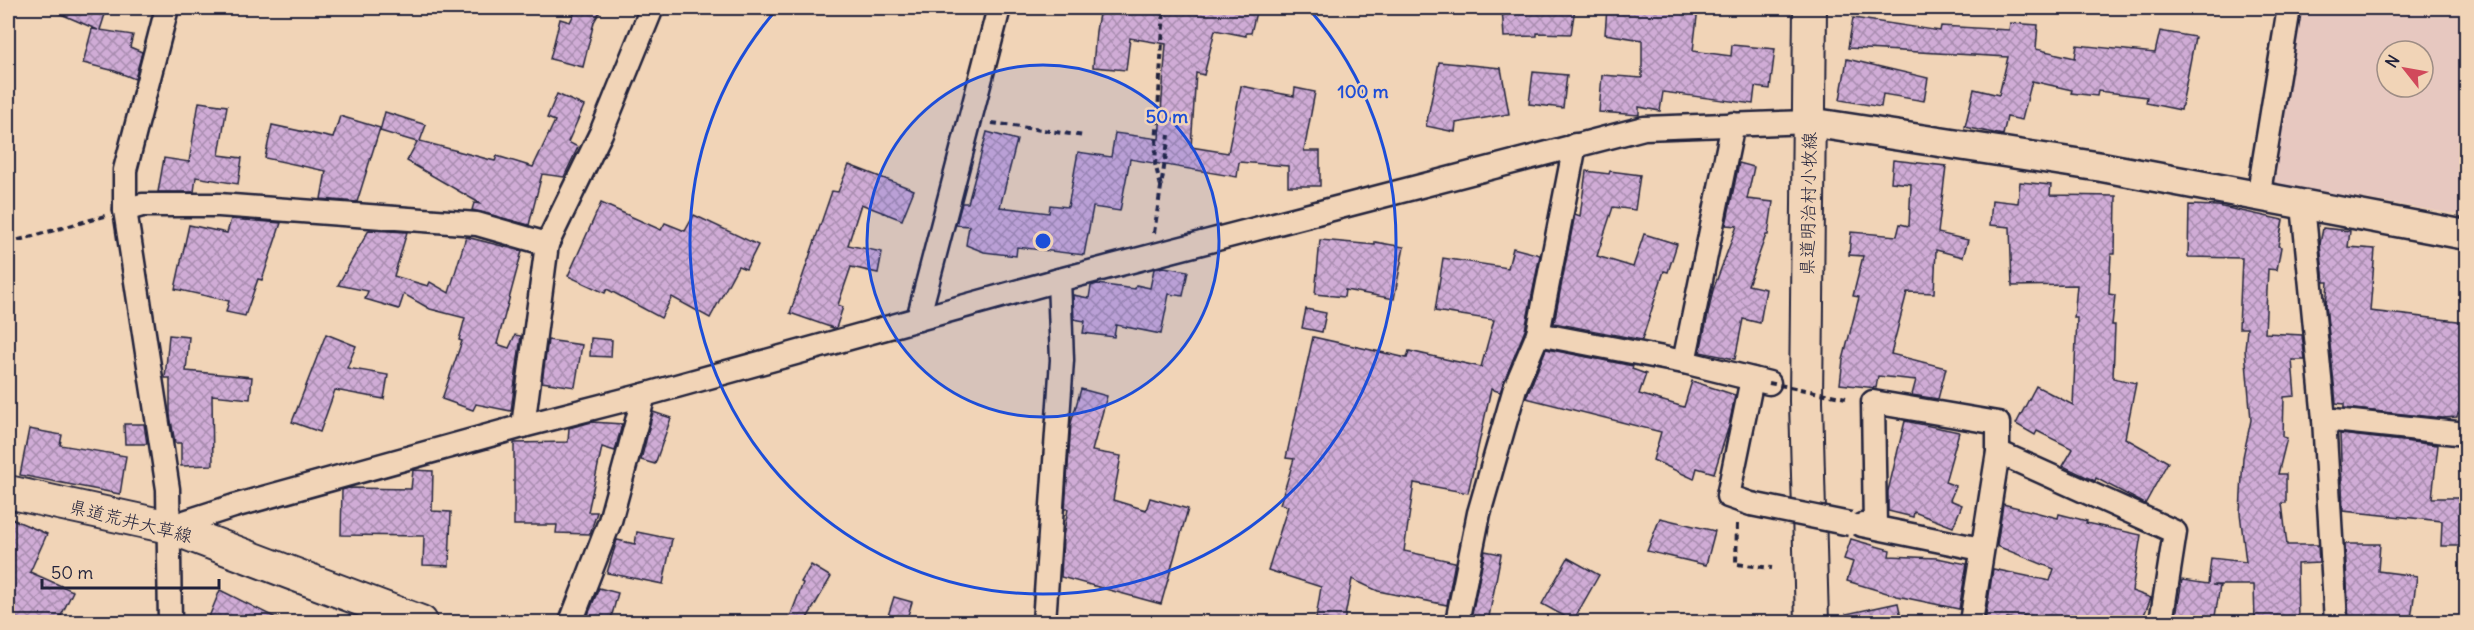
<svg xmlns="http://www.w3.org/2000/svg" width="2474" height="630" font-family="Delius,'Klee One',sans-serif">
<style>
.built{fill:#e7c8c0;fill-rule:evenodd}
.building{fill:url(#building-cross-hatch);stroke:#22223b;stroke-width:1.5}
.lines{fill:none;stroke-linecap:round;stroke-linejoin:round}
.minor-casing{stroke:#22223b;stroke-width:27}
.tertiary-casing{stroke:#22223b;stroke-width:33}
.secondary-casing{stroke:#22223b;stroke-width:36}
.path{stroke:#22223b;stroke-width:4;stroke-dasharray:6 4.5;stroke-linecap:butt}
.minor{stroke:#f1d4b7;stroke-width:22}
.tertiary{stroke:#f1d4b7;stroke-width:28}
.secondary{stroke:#f1d4b7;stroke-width:32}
.minor-bridge-casing{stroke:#22223b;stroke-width:27;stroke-linecap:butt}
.path-bridge{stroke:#22223b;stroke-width:4;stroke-dasharray:6 4.5;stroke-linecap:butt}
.minor-bridge{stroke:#f1d4b7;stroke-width:22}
.ring{fill:none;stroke:#1d4ed8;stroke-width:3}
.labels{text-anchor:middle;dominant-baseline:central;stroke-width:5;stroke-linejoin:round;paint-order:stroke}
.street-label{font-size:18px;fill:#22223b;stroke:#f1d4b7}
.centre{fill:#1d4ed8;stroke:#f1d4b7;stroke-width:3}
.ring-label{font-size:18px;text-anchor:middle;font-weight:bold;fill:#1d4ed8;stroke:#f1d4b7;stroke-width:5;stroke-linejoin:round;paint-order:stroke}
</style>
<defs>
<pattern id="building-cross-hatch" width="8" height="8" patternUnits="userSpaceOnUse" patternTransform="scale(1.5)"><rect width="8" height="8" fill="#d0acd6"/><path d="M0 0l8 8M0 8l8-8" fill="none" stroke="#a88caf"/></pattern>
</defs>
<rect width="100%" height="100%" fill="#f1d4b7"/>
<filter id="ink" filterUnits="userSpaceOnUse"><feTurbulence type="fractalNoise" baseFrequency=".0167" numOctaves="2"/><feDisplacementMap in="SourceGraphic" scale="12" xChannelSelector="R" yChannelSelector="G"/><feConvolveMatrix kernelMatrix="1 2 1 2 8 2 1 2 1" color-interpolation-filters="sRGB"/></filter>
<g filter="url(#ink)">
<path class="built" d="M 2299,8 L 2466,8 L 2466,216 L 2276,184 L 2271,174 ZM 2387,51 L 2423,51 L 2423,87 L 2387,87 Z"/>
<g class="building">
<polygon points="47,8 107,8 100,30 133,35 130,47 142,52 135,79 115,71 83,63 92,29 98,30"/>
<polygon points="577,8 602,8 594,22 583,67 550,59 560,19 570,22"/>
<polygon points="1100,8 1257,8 1251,33 1246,33 1246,36 1215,30 1204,75 1196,73 1191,147 1228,153 1241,86 1294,96 1295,88 1315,92 1304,151 1320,151 1320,186 1288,186 1288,166 1239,162 1237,177 1130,159 1120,211 1093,207 1084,255 1017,247 1016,256 984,252 966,245 969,226 956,225 962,203 968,203 987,132 1017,140 1000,207 1049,213 1050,205 1068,207 1078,152 1111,157 1115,133 1159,139 1166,44 1130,38 1126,70 1093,67 1096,31"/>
<polygon points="1502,8 1575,8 1571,34 1537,33 1537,36 1504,37"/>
<polygon points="1607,8 1698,8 1693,51 1731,56 1732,45 1775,49 1770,89 1755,87 1753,104 1663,92 1660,111 1639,107 1639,115 1599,112 1602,75 1642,78 1642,40 1605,34"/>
<polygon points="1853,18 1940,31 1941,26 2009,30 2010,23 2038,25 2036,49 2075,58 2077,45 2155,53 2160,31 2195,37 2181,110 2146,103 2147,97 2098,91 2097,96 2071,93 2072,90 2032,81 2022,120 2007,117 2003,135 1965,127 1974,89 1999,95 2008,57 1848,48"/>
<polygon points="1847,59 1928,78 1924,101 1883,94 1881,107 1840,100"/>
<polygon points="1439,62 1501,68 1509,114 1456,123 1455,132 1426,126"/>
<polygon points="1533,72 1567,75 1563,108 1529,104"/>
<polygon points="557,94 584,106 568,142 578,147 564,177 542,174 529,225 472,210 474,203 481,204 407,161 417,142 380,131 385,112 426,125 420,141 495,161 497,156 533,167 555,121 547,118"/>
<polygon points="199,102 227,106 219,155 242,158 238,184 196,177 194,192 158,192 164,158 189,162"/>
<polygon points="340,116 380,128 357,202 321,199 326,171 265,158 272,125 333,138"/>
<polygon points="1893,160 1946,166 1938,233 1968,240 1963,257 1936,250 1934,293 1907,292 1891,354 1946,368 1938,399 1912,395 1916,380 1878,376 1876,388 1840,384 1843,360 1859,297 1853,296 1863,256 1849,255 1851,232 1897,236 1900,224 1909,226 1911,184 1891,182"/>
<polygon points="1739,163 1754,167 1747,199 1773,202 1768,235 1766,235 1748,285 1766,289 1760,323 1743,319 1735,359 1700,352 1713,290 1737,226 1726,225"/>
<polygon points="849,165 914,190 902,220 861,204 848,245 882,252 878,273 851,267 838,305 843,307 836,328 833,328 790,313 832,191 838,192"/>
<polygon points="1586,171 1609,174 1610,171 1640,175 1635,210 1613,207 1597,256 1633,267 1644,234 1677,244 1668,272 1664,271 1642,340 1554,323 1575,214 1580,216"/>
<polygon points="2020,182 2051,185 2050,195 2116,196 2115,254 2111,254 2109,294 2115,295 2112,325 2115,325 2113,378 2136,383 2125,438 2168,462 2145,504 2096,478 2095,481 2063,466 2073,449 2037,431 2035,435 2016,424 2036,386 2073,405 2077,318 2074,318 2077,285 2012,286 2010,227 1990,225 1992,200 2018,203"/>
<polygon points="601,203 661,230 665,223 685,231 694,215 758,245 746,269 738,266 710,318 672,297 661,318 607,289 605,293 568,276"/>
<polygon points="2189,205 2218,206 2283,220 2278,246 2281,247 2277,270 2268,269 2265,333 2302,335 2305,360 2292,360 2295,396 2284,397 2283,437 2287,438 2278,474 2286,474 2286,503 2282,503 2287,545 2318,545 2319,563 2297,564 2298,622 2255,622 2254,585 2212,585 2220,586 2214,622 2175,622 2182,580 2208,584 2211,558 2246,562 2240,513 2243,457 2251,420 2245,350 2247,328 2239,328 2242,258 2188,257"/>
<polygon points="231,219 281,223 262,280 258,279 245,316 226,312 229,301 175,289 189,225 227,233"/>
<polygon points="2323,228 2350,231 2348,247 2375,249 2370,311 2466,322 2466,415 2458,413 2457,417 2442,418 2344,408 2344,404 2336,403 2326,305 2328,282 2324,282 2320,244"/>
<polygon points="369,230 407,232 394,276 428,286 430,282 449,293 466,237 522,251 497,344 509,348 515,335 521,336 511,411 476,404 473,410 442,399 462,341 459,340 465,318 430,309 404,294 399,309 365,299 368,291 338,285"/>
<polygon points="1320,240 1375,245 1375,242 1404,247 1394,299 1345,290 1344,297 1315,294"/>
<polygon points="1513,248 1540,255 1525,330 1500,392 1491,389 1468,493 1414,483 1404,551 1455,562 1447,605 1378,591 1352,579 1344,622 1316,618 1321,587 1268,570 1288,506 1280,504 1294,459 1286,458 1313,337 1407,358 1409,351 1481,367 1494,320 1435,311 1443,258 1508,268"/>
<polygon points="1164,267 1188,271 1183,296 1169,294 1161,334 1116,325 1114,337 1083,333 1085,321 1074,319 1073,295 1089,298 1091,286 1097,284 1135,289 1136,285 1150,288 1154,269"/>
<polygon points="1306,309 1326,313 1322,332 1302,328"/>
<polygon points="326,334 356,346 347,368 388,375 384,399 335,390 320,432 292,422"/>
<polygon points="169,335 189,337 186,371 252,377 250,399 212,395 213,465 181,466 181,443 175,443 170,415 170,378 165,378"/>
<polygon points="591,338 612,340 611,357 590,356"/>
<polygon points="548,340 582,345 575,387 542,382"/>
<polygon points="1546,349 1633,366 1632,369 1646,374 1639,394 1684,407 1692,381 1735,395 1729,426 1714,473 1697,468 1694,479 1653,460 1661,432 1526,398"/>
<polygon points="1081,389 1107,396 1092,451 1121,456 1113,500 1146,510 1150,498 1188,509 1161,604 1061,577 1063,537 1068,509 1065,509 1071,423"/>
<polygon points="653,412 671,418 655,464 641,460"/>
<polygon points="1905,421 1959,432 1945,482 1956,486 1950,500 1962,505 1953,527 1914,512 1913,517 1888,511 1888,491"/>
<polygon points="592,422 622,424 615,451 602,447 588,512 597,512 590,534 556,533 557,525 514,525 514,443 568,442 569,428"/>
<polygon points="124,424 144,424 147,444 125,444"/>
<polygon points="29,429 62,435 60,445 126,456 120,494 20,475"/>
<polygon points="2340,434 2438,445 2432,498 2464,498 2464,546 2441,546 2442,521 2343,511"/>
<polygon points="413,470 433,471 432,511 451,512 449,566 423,565 424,536 341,535 342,490 349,488 411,489"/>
<polygon points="2003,504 2058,518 2059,514 2087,521 2086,523 2141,535 2132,591 2151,598 2141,622 2127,617 2124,622 2092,622 2071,614 2069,622 2048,622 2023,616 2022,621 2007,618 2006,622 1985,622 1993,569 2050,581 2054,569 1997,546"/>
<polygon points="1660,518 1715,531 1706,565 1647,551"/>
<polygon points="12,519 47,534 30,572 73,591 58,622 8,622 8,529"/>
<polygon points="637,532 672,539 663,584 607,573 617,540 635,544"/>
<polygon points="1851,539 1890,550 1889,556 1937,558 1967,564 1959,609 1897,596 1847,581 1853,562 1844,559"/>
<polygon points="2345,544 2380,544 2378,571 2417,576 2411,619 2374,615 2374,621 2349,622"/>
<polygon points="1485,551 1501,554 1488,622 1471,619"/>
<polygon points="1568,558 1599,575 1573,621 1542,604"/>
<polygon points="811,565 831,577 805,622 788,622 803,583 801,582"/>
<polygon points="599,588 618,593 610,622 585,622"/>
<polygon points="220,590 284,622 207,622"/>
<polygon points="894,597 912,602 906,622 886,622"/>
<polygon points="1898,603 1902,622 1847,622 1846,614"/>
</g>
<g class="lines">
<g class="minor-casing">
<g id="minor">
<polyline points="167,8 125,170 125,210 168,489 170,622"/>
<polyline points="2258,198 2289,8"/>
<polyline points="2303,205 2324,419 2336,622"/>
<polyline points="125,210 142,205 219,205 477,224 547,244 523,426"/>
<polyline points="547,244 601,133 652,8"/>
<polyline points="918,319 999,8"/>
<polyline points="1538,334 1684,362 1769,383"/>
<polyline points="1684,362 1733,124"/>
<polyline points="2324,419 2466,434"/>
<polyline points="1998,452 2175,532 2161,622"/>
<polyline points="1751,504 1728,496 1752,379"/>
<polyline points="1862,525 1981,549"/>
<polyline points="169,527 234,506 523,426 644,395 1059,280 1644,128 1809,122"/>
<polyline points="1875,527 1873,402 1998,423 1998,452 1971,622"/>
<polyline points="571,622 610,521 644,395"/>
<polyline points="1044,622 1062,360 1059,280"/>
<polyline points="1457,622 1479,513 1515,388 1538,334 1575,145"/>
</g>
</g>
<g class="tertiary-casing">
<polyline id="tertiary" points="1809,122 2102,167 2466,235"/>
</g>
<g class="secondary-casing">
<g id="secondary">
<polyline points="1810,8 1806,401 1812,622"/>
<polyline points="8,492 169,527 421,622"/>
</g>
</g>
<g class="path">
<polyline points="992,123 1084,136"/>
<polyline points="1161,186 1155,164 1164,8"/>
<polyline points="1154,233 1169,135"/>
<polyline points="8,243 105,216"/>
<polyline points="1737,524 1736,564 1772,568"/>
</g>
<use href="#minor" class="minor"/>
<use href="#tertiary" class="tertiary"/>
<use href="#secondary" class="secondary"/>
<g class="minor-bridge-casing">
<polyline id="minor-bridge" points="1751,504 1850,524"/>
</g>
<polyline class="path-bridge" points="1769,383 1846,398"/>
<use href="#minor-bridge" class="minor-bridge"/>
</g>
</g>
<circle cx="1043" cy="241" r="176" fill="#1d4ed8" fill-opacity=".12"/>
<g class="ring">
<circle cx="1043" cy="241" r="176"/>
<path d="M1309 9A353 353 0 1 1 777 9"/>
</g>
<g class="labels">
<g class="street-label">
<text transform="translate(1808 204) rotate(-89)">県道明治村小牧線</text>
<text transform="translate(131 521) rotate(14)">県道荒井大草線</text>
</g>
</g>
<circle cx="1043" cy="241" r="9" class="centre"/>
<g class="ring-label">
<text x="1363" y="98">100 m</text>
<text x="1167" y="123">50 m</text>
</g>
<rect width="2474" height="630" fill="none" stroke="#f1d4b7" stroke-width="30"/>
<rect x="15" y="15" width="2444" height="600" fill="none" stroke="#22223b" stroke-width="2" filter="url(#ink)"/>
<g transform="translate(2405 69) rotate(301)"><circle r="28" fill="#f1d4b7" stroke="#9e8d85" stroke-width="1.5"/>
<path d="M0-4.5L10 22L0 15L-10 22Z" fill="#d1495b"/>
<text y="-9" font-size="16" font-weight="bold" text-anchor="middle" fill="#22223b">N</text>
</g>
<path d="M42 579v9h177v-9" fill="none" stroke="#22223b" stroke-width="3"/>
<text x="51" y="579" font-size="18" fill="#22223b" stroke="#f1d4b7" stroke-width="4.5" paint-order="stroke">50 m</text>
</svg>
